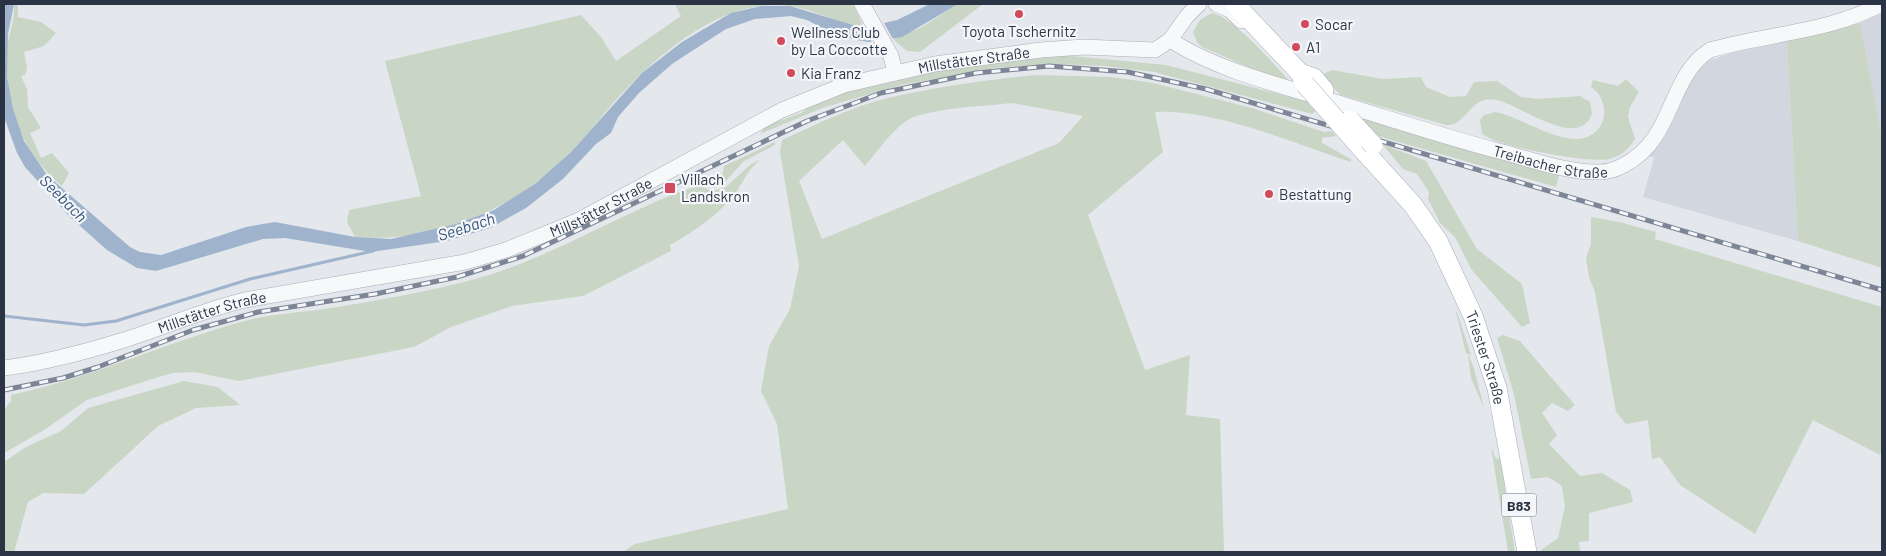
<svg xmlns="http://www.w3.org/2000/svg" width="1886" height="556" font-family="Barlow,sans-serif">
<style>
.built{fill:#d2d6de}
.green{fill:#c9d6c5;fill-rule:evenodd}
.water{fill:#9fb4cc}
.pier{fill:#e4e7ec}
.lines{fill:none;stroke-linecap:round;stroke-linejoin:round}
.stream{stroke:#9fb4cc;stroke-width:3}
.tertiary-casing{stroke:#a9aeb7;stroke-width:16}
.primary-casing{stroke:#a3abb8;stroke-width:20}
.tertiary{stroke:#f7f8fa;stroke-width:15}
.primary{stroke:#fff;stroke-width:19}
.rail-casing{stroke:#7d8696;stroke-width:5}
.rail{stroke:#f4f6f9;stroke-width:3;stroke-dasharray:9;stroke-linecap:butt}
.primary-bridge-casing{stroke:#a3abb8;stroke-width:20;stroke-linecap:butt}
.primary-bridge{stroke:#fff;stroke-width:19}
.poi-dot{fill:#d1495b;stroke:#f4f6f9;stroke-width:2}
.labels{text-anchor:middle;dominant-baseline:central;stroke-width:4.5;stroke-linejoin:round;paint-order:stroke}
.shield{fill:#f4f6f9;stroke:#676e7b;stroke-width:1}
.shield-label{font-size:14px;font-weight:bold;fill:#2b3445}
.poi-label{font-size:15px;fill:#2b3445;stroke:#f4f6f9;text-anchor:start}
.street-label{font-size:15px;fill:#2b3445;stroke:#f4f6f9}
.water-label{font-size:16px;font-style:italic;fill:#34527a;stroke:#f4f6f9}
</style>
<rect width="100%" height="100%" fill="#e4e7ec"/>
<g class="built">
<polygon points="1882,13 1882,137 1860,23"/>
<polygon points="1787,41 1798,241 1643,197 1654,158 1649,156 1674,119 1691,79 1706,62 1736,51"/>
</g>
<g class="green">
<path d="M 14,4 L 18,4 L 18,17 L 41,22 L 56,33 L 44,46 L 24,52 L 27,67 L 25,75 L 21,76 L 27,89 L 28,107 L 41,128 L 30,133 L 41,158 L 52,153 L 69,173 L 62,186 C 25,157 3,104 6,57 C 7,39 15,21 14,4 Z"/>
<path d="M 675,4 L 853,4 L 864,28 C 835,23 808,5 777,5 C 723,4 670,45 633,82 C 607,107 586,139 559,163 C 504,214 431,243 355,237 L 347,222 L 349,210 L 421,196 L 385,61 L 581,15 L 601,37 L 616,61 L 681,16 Z"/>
<polygon points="958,4 983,4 920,52 907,51 893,39 922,27"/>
<path d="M 1212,13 C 1232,16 1275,65 1289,81 L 1246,66 L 1202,47 L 1197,42 L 1193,32 L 1200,20 Z"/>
<polygon points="1860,23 1882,137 1882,268 1798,241 1787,41 1825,33"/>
<polygon points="1061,55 1166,65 1306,101 1315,111 1312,114 1154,72 1105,66 1054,64 995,68 901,85 822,108 760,134 765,126 801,113 817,101 869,84 968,66"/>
<path d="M 1332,70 L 1383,79 L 1421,77 L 1426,87 L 1450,97 L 1466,96 L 1474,82 L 1497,81 L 1521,97 L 1538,99 L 1580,96 L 1590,102 L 1592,114 C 1578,151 1521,105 1497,100 C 1469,94 1467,127 1446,125 L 1341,95 L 1325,80 L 1325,73 Z"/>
<path d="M 1035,75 L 1111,77 L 1153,83 L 1252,108 L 1324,132 L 1332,131 L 1336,136 L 1322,138 L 1322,143 L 1351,159 L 1351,162 C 1294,143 1214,109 1155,112 L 1163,152 L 1088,215 L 1145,370 L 1190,355 L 1186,415 L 1220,419 L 1224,552 L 623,552 L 635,544 L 788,509 L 777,424 L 761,391 L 769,346 L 790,309 L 799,266 L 780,152 L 782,140 C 817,124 851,107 888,98 C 936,87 986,80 1035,75 ZM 1012,103 L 1083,116 L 1059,143 L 822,239 L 799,181 L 843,140 L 865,166 C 878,150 890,133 906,121 C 925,108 988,106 1012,103 Z"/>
<path d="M 1626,79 L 1639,92 L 1630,107 L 1628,117 L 1635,139 C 1629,149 1621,156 1609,159 C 1591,164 1492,146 1482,133 L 1480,120 L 1484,115 L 1495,112 C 1522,116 1568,153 1594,133 C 1601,128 1605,119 1604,110 C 1603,99 1599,93 1591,87 L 1593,80 L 1618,86 Z"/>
<polygon points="1357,116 1559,174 1556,187 1374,135"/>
<polygon points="775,142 775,145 744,161 725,182 721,182 724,166"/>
<polygon points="1382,144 1426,161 1477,249 1522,284 1530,323 1522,327 1471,269 1455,237 1440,223 1428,199 1429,192 1417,174 1403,169"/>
<path d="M 760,160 C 749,168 744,180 737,191 C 719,215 695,231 670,245 L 671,251 L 583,296 L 512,306 L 451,327 L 414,347 L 239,381 L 194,372 L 173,373 L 155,378 L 87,400 L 44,430 L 4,453 L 4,410 L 11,401 L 11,395 C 92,378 166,342 245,321 C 270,314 298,313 324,309 C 376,301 428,292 479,278 C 548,258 608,221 674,194 C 688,189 699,183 712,191 L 726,187 L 751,164 Z"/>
<polygon points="1591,217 1619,222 1656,232 1655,239 1882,307 1882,450 1880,455 1813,420 1755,534 1680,485 1660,457 1652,459 1648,420 1626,424 1616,412 1595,292 1589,277 1586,258 1591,244"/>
<polygon points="1456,312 1457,312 1471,355 1466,353"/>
<polygon points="1503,335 1520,341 1575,405 1568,411 1552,403 1542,413 1557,435 1549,444 1580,476 1602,473 1630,490 1633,502 1589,513 1589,541 1579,542 1580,552 1542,552 1541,550 1558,538 1565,506 1562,486 1548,477 1531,479 1514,394 1497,338"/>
<polygon points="1468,355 1473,365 1484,408 1471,378"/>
<polygon points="184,381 218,387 240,405 196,408 158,426 84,494 43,493 28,502 14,552 4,552 4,462 26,447 61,431 88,408"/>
<polygon points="1491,447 1496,459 1500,458 1515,552 1508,552"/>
</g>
<polygon class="water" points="4,4 14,4 8,34 7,77 13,109 24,141 47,175 130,247 140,252 161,255 246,227 275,222 355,237 391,239 456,224 494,210 536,183 571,152 642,73 682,42 731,13 761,6 790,6 863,28 897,20 930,4 958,4 902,37 869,42 856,40 830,32 807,20 791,16 755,19 726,29 672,64 639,93 618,117 611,133 596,144 563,179 526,208 490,228 447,241 371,252 285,238 263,239 156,271 137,268 107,250 70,217 25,167 17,153 4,117"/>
<polygon class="pier" points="883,21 894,41 873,44 863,26"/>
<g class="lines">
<polyline class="stream" points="4,316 84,325 116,321 250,279 373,251"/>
<g class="tertiary-casing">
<g id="tertiary">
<polyline points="862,4 891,56 895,72"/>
<polyline points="1216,4 1230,10 1241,21"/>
<path id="s1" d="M 1170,40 C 1218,70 1272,83 1325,99 C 1382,116 1438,135 1495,150 C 1527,158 1566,173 1599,172 C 1607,172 1617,169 1624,165 C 1675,139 1667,77 1710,50 C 1769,33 1826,33 1882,4"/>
<path id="s2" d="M 4,368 C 45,363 85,352 124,340 C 165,327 203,310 245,300 L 465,262 L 506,250 L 577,221 L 782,110 L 844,85 L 935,64 L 1041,50 L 1083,47 L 1155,50 L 1170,40 L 1187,16 L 1199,4"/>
</g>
</g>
<g class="primary-casing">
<g id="primary">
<polyline points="1235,4 1300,73 1305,84"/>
<polyline points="1300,73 1314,78 1324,90"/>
<path id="s3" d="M 1354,140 L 1413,205 L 1438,241 L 1473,316 L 1497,388 L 1527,552"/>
</g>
</g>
<use href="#tertiary" class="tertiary"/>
<use href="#primary" class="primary"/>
<g class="rail-casing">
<polyline id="rail" points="4,390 63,378 98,367 193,330 258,312 375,294 457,277 523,256 807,121 881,93 976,73 1049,66 1128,72 1206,89 1882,290"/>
</g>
<use href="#rail" class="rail"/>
<g class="primary-bridge-casing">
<g id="primary-bridge">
<polyline points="1305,84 1354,140"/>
<polyline points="1350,120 1373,145"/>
</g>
</g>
<use href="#primary-bridge" class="primary-bridge"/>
</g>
<g class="poi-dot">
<circle cx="1019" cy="14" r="5"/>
<circle cx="1305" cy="24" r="5"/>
<circle cx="781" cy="41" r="5"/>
<circle cx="1296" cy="47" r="5"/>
<circle cx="791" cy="73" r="5"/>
<rect x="664" y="182" width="12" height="12" rx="2.5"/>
<circle cx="1269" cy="194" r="5"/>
</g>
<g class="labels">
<rect class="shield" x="1501.5" y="493.5" width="35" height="23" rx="4"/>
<g class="shield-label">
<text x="1519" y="505">B83</text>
</g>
<g class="poi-label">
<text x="1315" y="24">Socar</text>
<text x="1019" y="31" text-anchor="middle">Toyota Tschernitz</text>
<text x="791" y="32">Wellness Club<tspan x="791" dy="17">by La Coccotte</tspan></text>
<text x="1306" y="47">A1</text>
<text x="801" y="73">Kia Franz</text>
<text x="681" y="179">Villach<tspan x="681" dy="17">Landskron</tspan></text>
<text x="1279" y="194">Bestattung</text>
</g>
<g class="street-label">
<text stroke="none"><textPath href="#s2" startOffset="1026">Millstätter Straße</textPath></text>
<text stroke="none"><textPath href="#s1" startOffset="401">Treibacher Straße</textPath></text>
<text stroke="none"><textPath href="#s2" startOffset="621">Millstätter Straße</textPath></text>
<text stroke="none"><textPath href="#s2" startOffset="216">Millstätter Straße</textPath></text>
<text stroke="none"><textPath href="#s3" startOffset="258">Triester Straße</textPath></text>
</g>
<g class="water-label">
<text transform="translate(64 198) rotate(45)">Seebach</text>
<text transform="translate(466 226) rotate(-18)">Seebach</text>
</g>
</g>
<rect width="1886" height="556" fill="none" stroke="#2b3445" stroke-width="10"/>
</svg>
